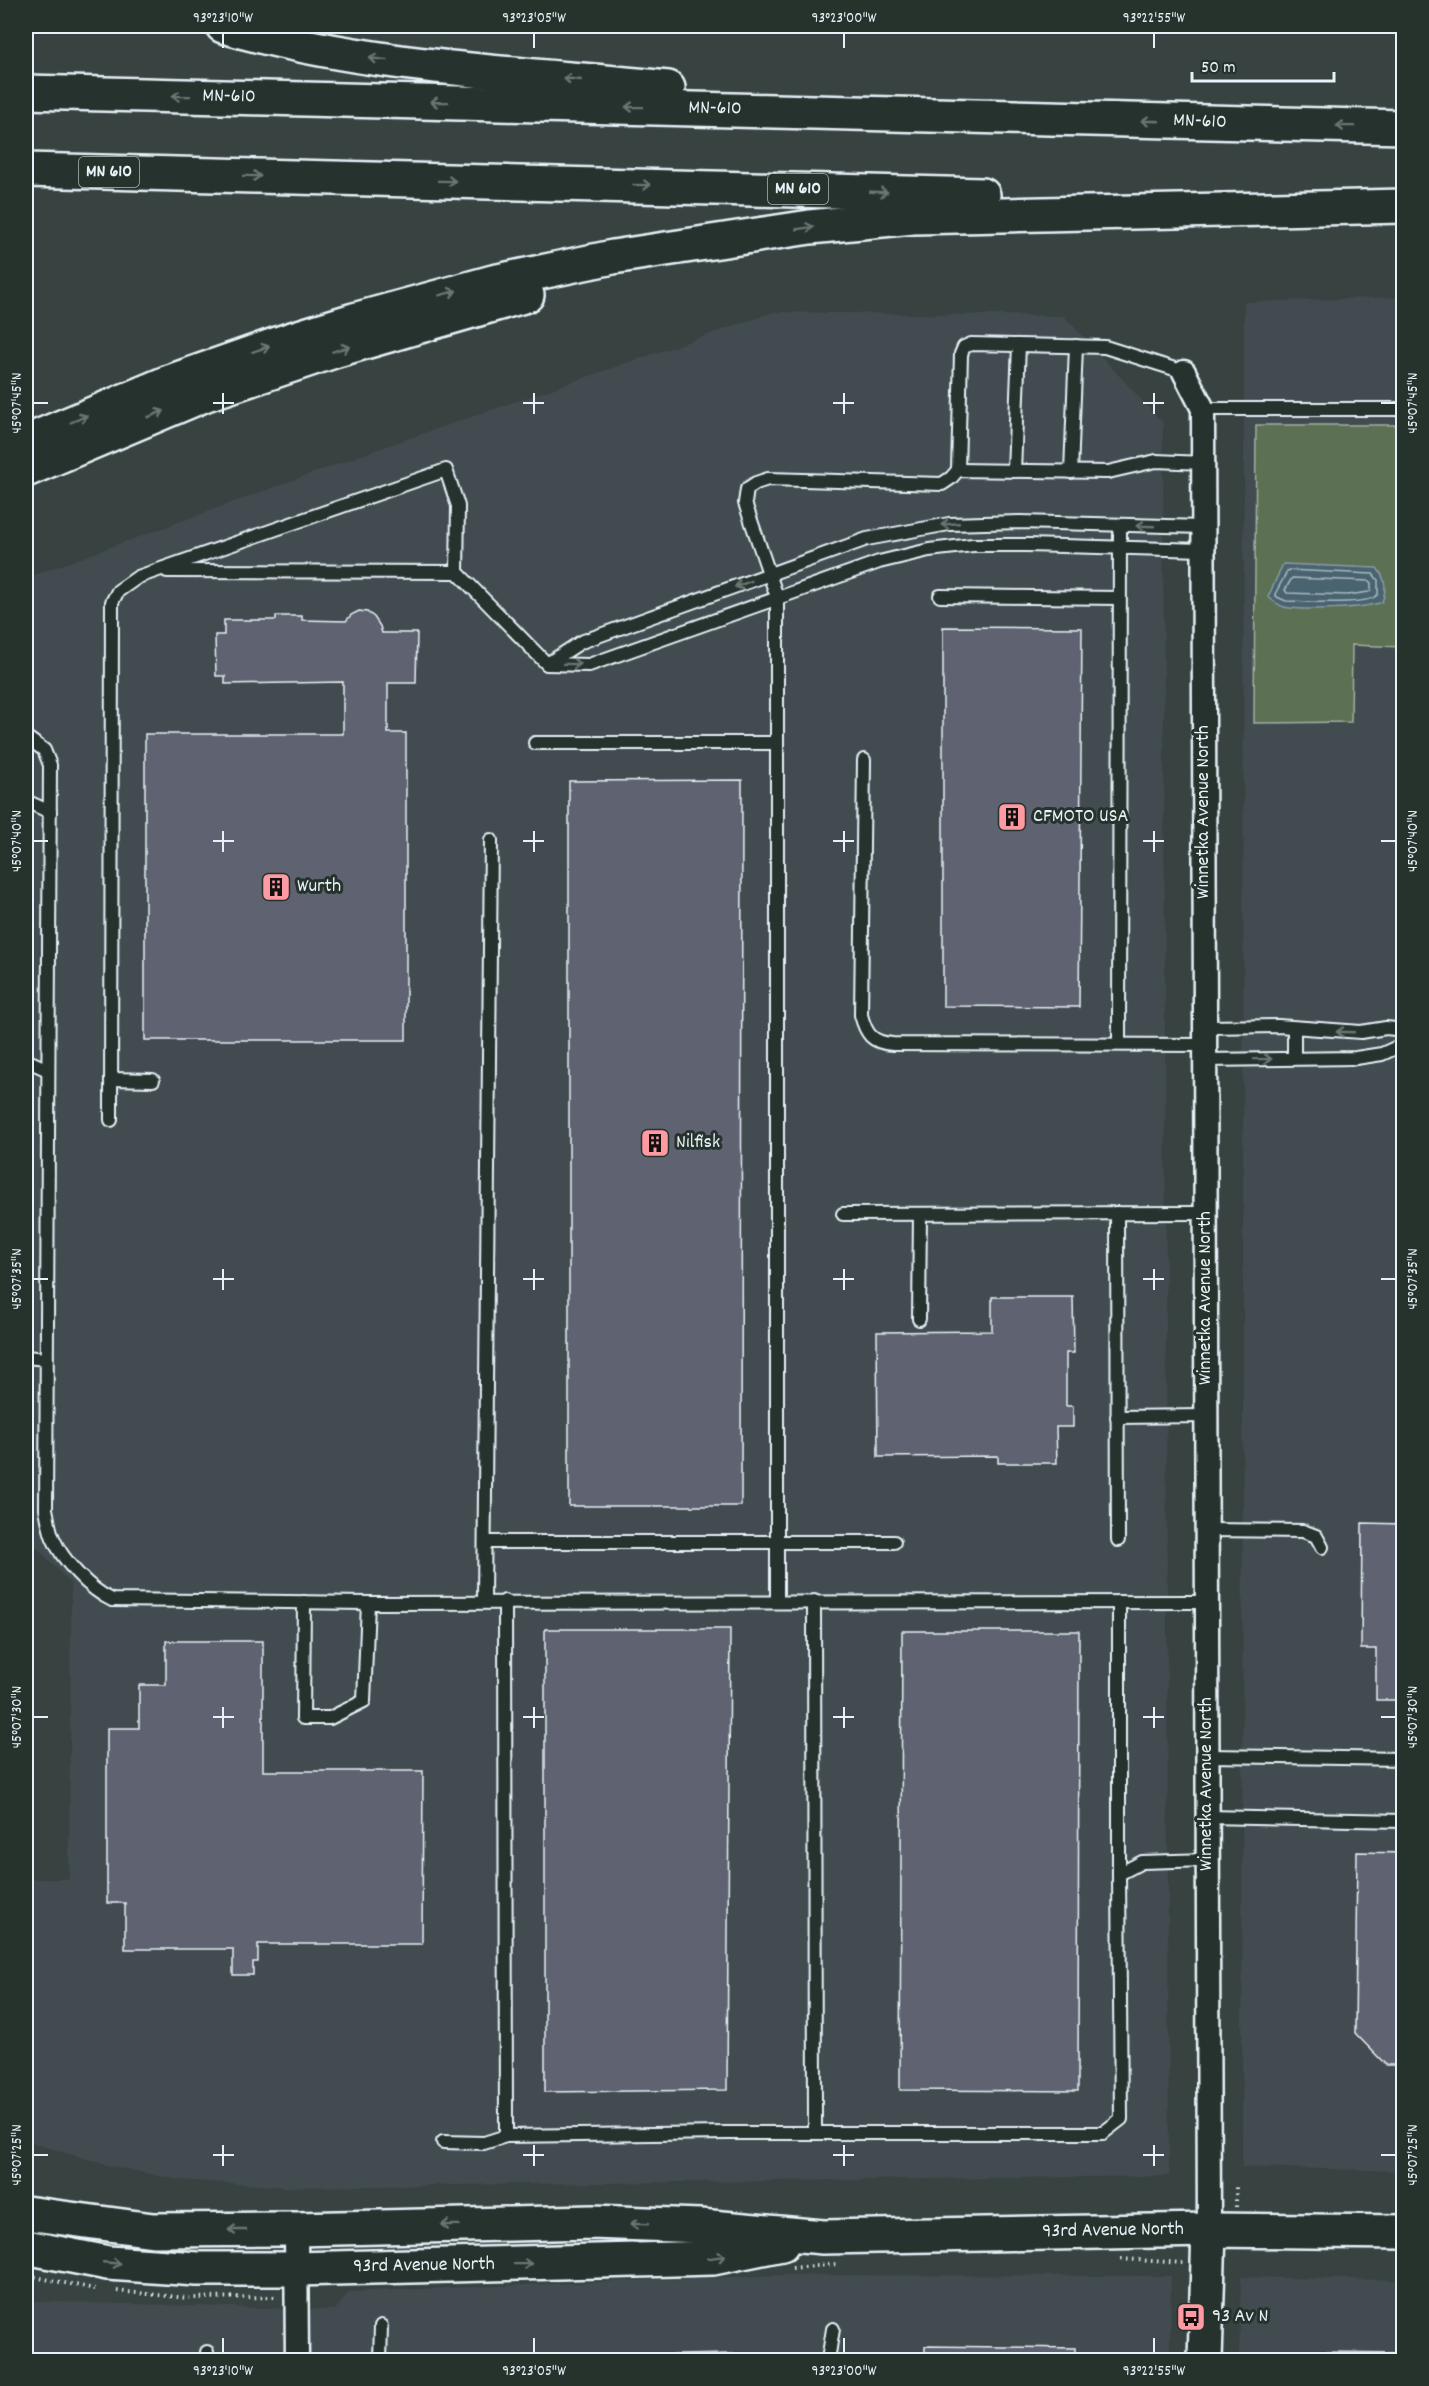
<svg xmlns="http://www.w3.org/2000/svg" width="1429" height="2386" font-family="Dekko,sans-serif">
<style>
.built{fill:#434c4f}
.green{fill:#5b6f52;stroke:#a2b0a5;stroke-width:1.5}
.water{fill:#4a646f;stroke:#899ca6;stroke-width:1.5}
.lines{fill:none;stroke-linecap:round;stroke-linejoin:round}
.shore{stroke:#a9b9c1;stroke-width:1.5}
.building{fill:#5e6471;stroke:#e8f1f8;stroke-width:1.5}
.lane-casing{stroke:#e8f1f8;stroke-width:16}
.street-casing{stroke:#e8f1f8;stroke-width:27}
.secondary-casing{stroke:#e8f1f8;stroke-width:38}
.highway-casing{stroke:#e8f1f8;stroke-width:38}
.path{stroke:#e8f1f8;stroke-width:4;stroke-dasharray:1.5 4.5;stroke-linecap:butt}
.lane{stroke:#26332d;stroke-width:12}
.street{stroke:#26332d;stroke-width:22}
.secondary{stroke:#26332d;stroke-width:33}
.highway{stroke:#26332d;stroke-width:33}
.oneway{stroke:#6a7674}
.ticks{fill:none;stroke:#e8f1f8;stroke-width:2}
.labels{text-anchor:middle;dominant-baseline:central;stroke-width:6;stroke-linejoin:round;paint-order:stroke}
.shield{fill:#26332d;stroke:#aeb8bb;stroke-width:1.5}
.shield-label{font-size:18px;font-weight:bold;fill:#e8f1f8}
.street-label{font-size:20px;fill:#e8f1f8;stroke:#26332d}
.poi-label{font-size:20px;fill:#e8f1f8;stroke:#26332d;text-anchor:start}
.neatline{fill:none;stroke:#e8f1f8;stroke-width:2}
.ticks-label{font-size:15px;text-anchor:middle;fill:#e8f1f8}
</style>
<rect width="100%" height="100%" fill="#374241"/>
<filter id="ink" filterUnits="userSpaceOnUse"><feTurbulence type="fractalNoise" baseFrequency=".0167" numOctaves="2"/><feDisplacementMap in="SourceGraphic" scale="12" xChannelSelector="R" yChannelSelector="G"/><feConvolveMatrix kernelMatrix="1 2 1 2 8 2 1 2 1" color-interpolation-filters="sRGB"/></filter>
<g filter="url(#ink)">
<g class="built">
<polygon points="1403,297 1403,2171 1242,2167 1244,302"/>
<polygon points="774,312 1064,316 1163,423 1169,2176 287,2187 179,2180 107,2165 26,2141 26,1879 69,1879 71,1584 26,1536 26,578 384,447"/>
<polygon points="782,2275 1171,2276 1170,2360 26,2360 26,2301 335,2310 349,2292 368,2291"/>
<polygon points="1241,2277 1403,2280 1403,2360 1239,2360"/>
</g>
<polygon class="green" points="1256,425 1403,425 1403,647 1352,645 1351,722 1254,723"/>
<path class="water" d="M 1283,564 L 1377,568 C 1386,579 1387,589 1382,602 C 1364,609 1302,611 1284,607 C 1278,605 1273,601 1268,597 Z"/>
<g class="lines">
<g class="shore">
<path d="M 1288,570 L 1373,574 L 1378,580 L 1378,594 C 1371,607 1302,601 1286,601 L 1277,597 L 1275,594 Z"/>
<polygon points="1292,578 1369,581 1371,583 1371,590 1369,592 1348,595 1287,593 1285,590"/>
</g>
</g>
<g class="building">
<polygon points="359,611 367,612 374,617 380,626 382,633 417,633 416,683 388,683 388,733 406,733 406,1040 145,1040 145,734 343,734 343,682 225,684 225,676 216,676 215,635 224,635 224,620 276,620 276,616 302,616 302,620 346,621 351,615"/>
<polygon points="943,627 1082,628 1079,1007 943,1006"/>
<polygon points="742,780 741,1506 569,1506 569,781"/>
<polygon points="992,1297 1073,1297 1074,1353 1066,1353 1066,1406 1073,1406 1073,1427 1056,1427 1057,1463 998,1463 998,1456 878,1457 877,1332 992,1331"/>
<polygon points="1362,1523 1404,1524 1404,1700 1376,1700 1376,1649 1361,1649"/>
<polygon points="545,1629 730,1629 727,2090 545,2092"/>
<polygon points="902,1631 1079,1631 1078,2091 900,2090"/>
<polygon points="166,1641 263,1641 263,1771 423,1771 422,1944 258,1944 258,1962 253,1962 253,1975 233,1975 233,1949 125,1949 125,1903 107,1903 107,1728 139,1728 139,1685 166,1685"/>
<polygon points="1357,1852 1404,1853 1404,2065 1386,2065 1355,2033"/>
<polygon points="925,2346 1075,2348 1075,2360 925,2360"/>
<polygon points="1320,2352 1404,2353 1404,2360 1319,2360"/>
<polygon points="733,2354 734,2360 400,2360"/>
</g>
<g class="lines">
<g class="lane-casing">
<g id="lane">
<polyline points="1203,409 1404,409"/>
<polyline points="958,470 961,354 964,347 971,344 1105,347 1184,372"/>
<polyline points="1014,471 1019,345"/>
<polyline points="1071,472 1076,346"/>
<polyline points="1203,527 1020,522 949,524 867,539 581,642 547,664 589,665 879,562 929,550 973,545 1027,545 1203,550"/>
<polyline points="167,571 457,572"/>
<polyline points="940,596 1119,598"/>
<path d="M 26,737 L 44,750 L 50,765 L 46,1509 C 48,1518 49,1529 53,1538 C 62,1560 90,1590 112,1600 L 368,1603 L 1207,1602"/>
<polyline points="535,743 777,743"/>
<path d="M 864,760 L 861,1015 C 866,1034 872,1043 893,1044 L 1205,1045"/>
<polyline points="26,801 50,812"/>
<polyline points="1205,1027 1278,1026 1361,1032 1386,1028 1404,1030"/>
<polyline points="1294,1028 1294,1058"/>
<polyline points="1119,1043 1120,525"/>
<polyline points="26,1060 48,1070"/>
<polyline points="1205,1060 1356,1058 1382,1054 1404,1044"/>
<polyline points="111,1079 153,1080"/>
<polyline points="111,1120 112,602 118,591 138,577 446,470 458,506 457,572 547,664"/>
<polyline points="1117,1213 1118,1540"/>
<polyline points="843,1214 1205,1213"/>
<polyline points="919,1319 920,1214"/>
<polyline points="26,1357 46,1359"/>
<polyline points="1117,1417 1206,1416"/>
<polyline points="1206,1530 1303,1531 1316,1536 1322,1547"/>
<polyline points="485,1542 894,1542"/>
<polyline points="484,1601 491,840"/>
<polyline points="505,1601 506,2136"/>
<polyline points="777,1601 777,597 745,503 747,489 756,483 768,479 942,484 951,478 958,470 1108,472 1156,461 1203,463"/>
<polyline points="814,1601 815,2133"/>
<polyline points="304,1602 303,1718 330,1718 364,1701 368,1603"/>
<polyline points="1119,1602 1119,1874"/>
<polyline points="1207,1756 1404,1759"/>
<polyline points="1207,1817 1404,1821"/>
<polyline points="443,2142 484,2143 506,2136 726,2133 1103,2133 1121,2119 1119,1874 1142,1862 1207,1860"/>
<polyline points="207,2360 207,2352"/>
<polyline points="380,2360 381,2326"/>
<polyline points="828,2360 833,2329"/>
</g>
</g>
<g class="street-casing">
<g id="street">
<polyline points="1184,372 1203,409 1209,2230"/>
<polyline points="296,2229 297,2360"/>
</g>
</g>
<g class="secondary-casing">
<g id="secondary">
<polyline points="26,2213 153,2230 296,2229 592,2222 700,2226 823,2237 1209,2230 1404,2232"/>
<polyline points="26,2247 108,2263 197,2269 296,2269 713,2258 782,2244"/>
<polyline points="1205,2360 1209,2230"/>
</g>
</g>
<g class="highway-casing">
<g id="highway">
<path d="M 223,26 C 367,68 519,73 668,88"/>
<polyline points="26,92 1404,127"/>
<polyline points="26,170 983,195"/>
<polyline points="26,442 169,382 289,340 354,320 493,282 613,257 810,227 913,217 1404,206"/>
<polyline points="26,470 206,394 334,351 527,295"/>
</g>
</g>
<g class="path">
<polyline points="1236,2207 1236,2185"/>
<polyline points="1121,2259 1183,2263"/>
<polyline points="792,2268 838,2264"/>
<polyline points="35,2277 95,2289"/>
<polyline points="117,2291 188,2298 278,2297"/>
</g>
<use href="#lane" class="lane"/>
<use href="#street" class="street"/>
<use href="#secondary" class="secondary"/>
<use href="#highway" class="highway"/>
</g>
<defs><path id="oneway-shaft" d="M-6 0H5M1.5-3L5.5 0L1.5 3" fill="none" stroke-width="1.6" stroke-linecap="round" stroke-linejoin="round" transform="scale(1.5)"/></defs>
<g class="oneway">
<use href="#oneway-shaft" transform="translate(378 59) rotate(-173)"/>
<use href="#oneway-shaft" transform="translate(572 79) rotate(-174)"/>
<use href="#oneway-shaft" transform="translate(181 96) rotate(-179)"/>
<use href="#oneway-shaft" transform="translate(439 102) rotate(-179)"/>
<use href="#oneway-shaft" transform="translate(634 107) rotate(-179)"/>
<use href="#oneway-shaft" transform="translate(1150 121) rotate(-178)"/>
<use href="#oneway-shaft" transform="translate(1345 126) rotate(-179)"/>
<use href="#oneway-shaft" transform="translate(252 176) rotate(1)"/>
<use href="#oneway-shaft" transform="translate(447 181) rotate(1)"/>
<use href="#oneway-shaft" transform="translate(642 185) rotate(1)"/>
<use href="#oneway-shaft" transform="translate(879 192) rotate(2)"/>
<use href="#oneway-shaft" transform="translate(805 228) rotate(-9)"/>
<use href="#oneway-shaft" transform="translate(448 293) rotate(-15)"/>
<use href="#oneway-shaft" transform="translate(261 349) rotate(-18)"/>
<use href="#oneway-shaft" transform="translate(341 349) rotate(-17)"/>
<use href="#oneway-shaft" transform="translate(156 414) rotate(-22)"/>
<use href="#oneway-shaft" transform="translate(79 419) rotate(-23)"/>
<use href="#oneway-shaft" transform="translate(950 524) rotate(175)"/>
<use href="#oneway-shaft" transform="translate(1145 526) rotate(-178)"/>
<use href="#oneway-shaft" transform="translate(743 584) rotate(160)"/>
<use href="#oneway-shaft" transform="translate(572 664) rotate(1)"/>
<use href="#oneway-shaft" transform="translate(1345 1032) rotate(-178)"/>
<use href="#oneway-shaft" transform="translate(1263 1059) rotate(-1)"/>
<use href="#oneway-shaft" transform="translate(639 2224) rotate(-178)"/>
<use href="#oneway-shaft" transform="translate(450 2225) rotate(179)"/>
<use href="#oneway-shaft" transform="translate(237 2230) rotate(180)"/>
<use href="#oneway-shaft" transform="translate(717 2257) rotate(-9)"/>
<use href="#oneway-shaft" transform="translate(112 2263) rotate(5)"/>
<use href="#oneway-shaft" transform="translate(523 2264) rotate(-1)"/>
</g>
</g>
<path class="ticks" d="M 223,33 L 223,48M 534,33 L 534,48M 844,33 L 844,48M 1154,33 L 1154,48M 223,393 L 223,414M 534,393 L 534,414M 844,393 L 844,414M 1154,393 L 1154,414M 33,403 L 48,403M 213,403 L 234,403M 523,403 L 544,403M 833,403 L 854,403M 1143,403 L 1164,403M 1381,403 L 1396,403M 223,831 L 223,852M 534,831 L 534,852M 844,831 L 844,852M 1154,831 L 1154,852M 33,841 L 48,841M 213,841 L 234,841M 523,841 L 544,841M 833,841 L 854,841M 1143,841 L 1164,841M 1381,841 L 1396,841M 223,1269 L 223,1290M 534,1269 L 534,1290M 844,1269 L 844,1290M 1154,1269 L 1154,1290M 33,1279 L 48,1279M 213,1279 L 234,1279M 523,1279 L 544,1279M 833,1279 L 854,1279M 1143,1279 L 1164,1279M 1381,1279 L 1396,1279M 223,1707 L 223,1728M 534,1707 L 534,1728M 844,1707 L 844,1728M 1154,1707 L 1154,1728M 33,1717 L 48,1717M 213,1717 L 234,1717M 523,1717 L 544,1717M 833,1717 L 854,1717M 1143,1717 L 1164,1717M 1381,1717 L 1396,1717M 223,2145 L 223,2166M 534,2145 L 534,2166M 844,2145 L 844,2166M 1154,2145 L 1154,2166M 33,2155 L 48,2155M 213,2155 L 234,2155M 523,2155 L 544,2155M 833,2155 L 854,2155M 1143,2155 L 1164,2155M 1381,2155 L 1396,2155M 223,2338 L 223,2353M 534,2338 L 534,2353M 844,2338 L 844,2353M 1154,2338 L 1154,2353"/>
<defs>
<g id="building-square" transform="scale(1.5)"><rect x="-9" y="-9" width="18" height="18" rx="4" fill="#ff9aa2" stroke="#26332d"/><path d="M-4-6H4V6H1V3H-1V6H-4ZM-2.5-4.3h1.7v1.8h-1.7ZM.8-4.3h1.7v1.8H.8ZM-2.5-1h1.7V.8h-1.7ZM.8-1h1.7V.8H.8Z" fill="#111"/></g>
<g id="bus-square" transform="scale(1.5)"><rect x="-9" y="-9" width="18" height="18" rx="4" fill="#ff9aa2" stroke="#26332d"/><path d="M-5-6H5V4H4V6H2V4H-2V6H-4V4H-5ZM-3.5-4V0h7V-4ZM-3.5 1.2v1.5H-2V1.2ZM2 1.2v1.5H3.5V1.2Z" fill="#111"/></g>
</defs>
<g fill-rule="evenodd">
<use href="#building-square" x="1012" y="817"/>
<use href="#building-square" x="276" y="887"/>
<use href="#building-square" x="655" y="1143"/>
<use href="#bus-square" x="1191" y="2317"/>
</g>
<g class="labels">
<g class="shield">
<rect x="79" y="157" width="60" height="30" rx="4.5"/>
<rect x="768" y="174" width="60" height="30" rx="4.5"/>
</g>
<g class="shield-label">
<text x="109" y="172">MN 610</text>
<text x="798" y="189">MN 610</text>
</g>
<g class="street-label">
<text transform="translate(229 97) rotate(1)">MN-610</text>
<text transform="translate(715 109) rotate(1)">MN-610</text>
<text transform="translate(1200 122) rotate(2)">MN-610</text>
<text transform="translate(1204 812) rotate(-90)">Winnetka Avenue North</text>
<text transform="translate(1206 1298) rotate(-90)">Winnetka Avenue North</text>
<text transform="translate(1207 1784) rotate(-90)">Winnetka Avenue North</text>
<text transform="translate(1113 2231) rotate(-1)">93rd Avenue North</text>
<text transform="translate(424 2266) rotate(-1)">93rd Avenue North</text>
</g>
<g class="poi-label">
<text x="1033" y="817">CFMOTO USA</text>
<text x="297" y="887">Wurth</text>
<text x="676" y="1143">Nilfisk</text>
<text x="1212" y="2317">93 Av N</text>
</g>
</g>
<rect width="1429" height="2386" fill="none" stroke="#26332d" stroke-width="66"/>
<path d="M1192 72v9h142v-9" fill="none" stroke="#e8f1f8" stroke-width="3"/>
<text x="1201" y="72" font-size="18" fill="#e8f1f8" stroke="#26332d" stroke-width="4.5" paint-order="stroke">50 m</text>
<rect x="33" y="33" width="1363" height="2320" class="neatline"/>
<g class="ticks-label">
<text x="223" y="22">93°23'10"W</text>
<text x="534" y="22">93°23'05"W</text>
<text x="844" y="22">93°23'00"W</text>
<text x="1154" y="22">93°22'55"W</text>
<text transform="translate(16 403) rotate(-90)" y="5">45°07'45"N</text>
<text transform="translate(1412 403) rotate(-90)" y="5">45°07'45"N</text>
<text transform="translate(16 841) rotate(-90)" y="5">45°07'40"N</text>
<text transform="translate(1412 841) rotate(-90)" y="5">45°07'40"N</text>
<text transform="translate(16 1279) rotate(-90)" y="5">45°07'35"N</text>
<text transform="translate(1412 1279) rotate(-90)" y="5">45°07'35"N</text>
<text transform="translate(16 1717) rotate(-90)" y="5">45°07'30"N</text>
<text transform="translate(1412 1717) rotate(-90)" y="5">45°07'30"N</text>
<text transform="translate(16 2155) rotate(-90)" y="5">45°07'25"N</text>
<text transform="translate(1412 2155) rotate(-90)" y="5">45°07'25"N</text>
<text x="223" y="2375">93°23'10"W</text>
<text x="534" y="2375">93°23'05"W</text>
<text x="844" y="2375">93°23'00"W</text>
<text x="1154" y="2375">93°22'55"W</text>
</g>
</svg>
